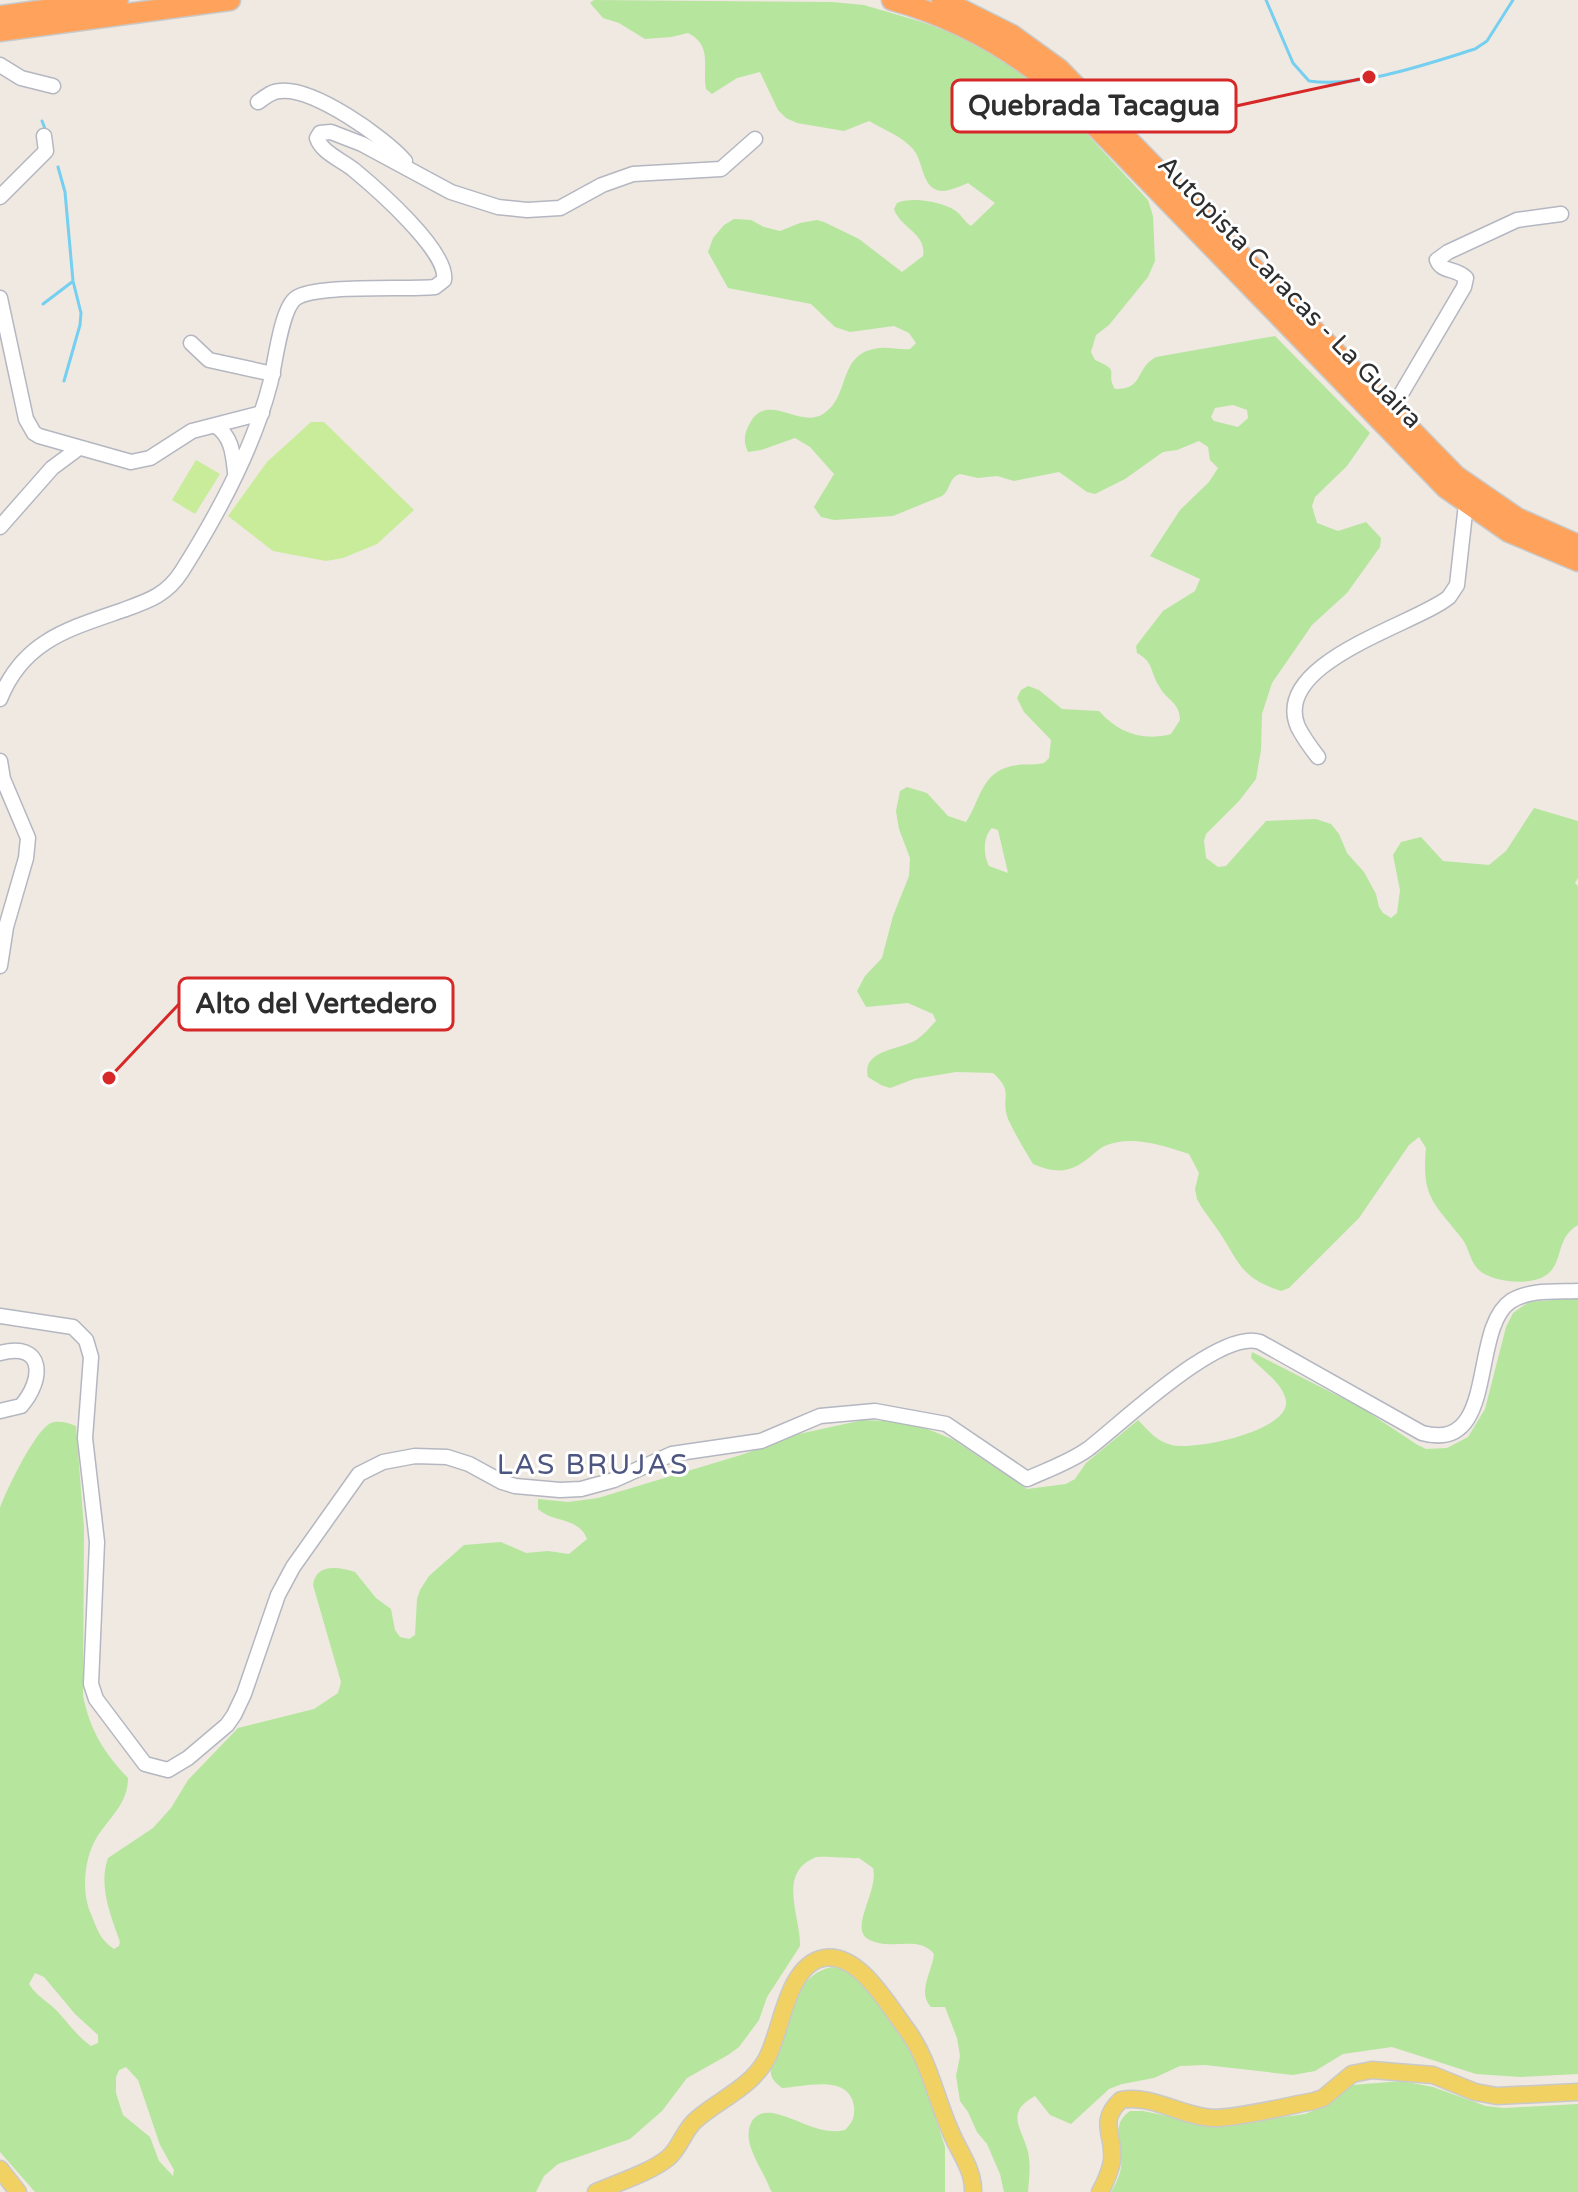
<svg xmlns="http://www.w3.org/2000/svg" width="1578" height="2192" font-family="'Varela Round',sans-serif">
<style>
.green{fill:#b6e59e;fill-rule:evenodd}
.pitch{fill:#c9ec9a}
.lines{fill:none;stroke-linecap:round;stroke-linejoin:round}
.stream{stroke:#75cff0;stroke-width:3}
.minor-casing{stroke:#b4b7c1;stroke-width:17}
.major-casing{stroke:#c9c9c9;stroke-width:19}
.highway-casing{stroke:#c9c9c9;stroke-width:23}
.minor{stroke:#fff;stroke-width:14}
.major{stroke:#f2d163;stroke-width:16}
.highway{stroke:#ffa35c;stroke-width:20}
.labels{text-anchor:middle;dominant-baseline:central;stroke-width:6;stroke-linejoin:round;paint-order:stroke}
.street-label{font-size:26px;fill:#2e2e2e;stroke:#fff}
.neighbourhood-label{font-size:28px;letter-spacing:2px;fill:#4d5680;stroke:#fff}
.leader{fill:none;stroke:#d62828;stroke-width:3}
.callout-dot{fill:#d62828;stroke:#fff;stroke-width:3}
.callout{fill:#fff;stroke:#d62828;stroke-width:3}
.callout-label{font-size:28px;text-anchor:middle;font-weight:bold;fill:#2e2e2e}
</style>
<rect width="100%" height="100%" fill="#efe9e1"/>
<g class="green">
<path d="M 594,0 L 832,2 L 864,5 L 922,22 L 957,35 L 1008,62 L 1061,106 L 1148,200 L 1153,216 L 1155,261 L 1148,277 L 1109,325 L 1096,335 L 1091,352 L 1095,360 C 1123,372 1104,371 1115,389 C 1144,390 1135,368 1156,357 L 1275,336 L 1370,433 L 1347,466 L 1315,497 L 1312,506 L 1317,523 L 1338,531 L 1366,522 L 1381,538 L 1380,547 L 1347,593 L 1312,625 L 1272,683 L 1262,714 L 1261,750 L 1256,779 L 1239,801 L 1206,834 L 1204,841 L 1206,858 L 1218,867 L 1226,866 L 1266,821 L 1316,819 L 1331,824 L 1339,834 L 1347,853 L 1364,872 L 1376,894 L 1379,907 L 1383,913 L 1391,918 L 1397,913 L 1400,890 L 1393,855 L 1401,842 L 1421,837 L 1443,861 L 1489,865 L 1506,851 L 1534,808 L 1578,821 L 1578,878 L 1575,883 L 1578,886 L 1578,1225 C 1553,1239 1566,1267 1541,1278 C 1526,1285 1488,1282 1477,1268 C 1470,1260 1469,1249 1463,1240 C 1435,1203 1421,1199 1426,1148 L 1419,1137 L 1409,1145 L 1359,1218 L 1289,1288 L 1281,1291 C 1237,1277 1239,1259 1215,1226 C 1209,1217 1202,1209 1197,1199 L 1195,1189 L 1199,1173 L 1189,1154 C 1164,1146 1133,1135 1107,1145 C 1101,1147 1096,1152 1091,1156 C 1071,1173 1057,1174 1033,1164 C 1024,1149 1015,1134 1008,1119 C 1000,1097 1015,1093 993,1073 L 956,1072 L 914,1079 L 890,1088 L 881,1085 L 868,1077 C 861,1050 900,1050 916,1040 C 924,1035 930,1027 936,1021 L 933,1014 L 908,1003 L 866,1007 L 857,991 L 865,976 L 882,958 L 893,916 L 909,876 L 910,858 L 899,829 L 896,811 L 900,791 L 907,787 L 927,793 L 948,816 L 966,822 C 980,802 981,772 1012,766 C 1023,763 1033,766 1044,763 L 1049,758 L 1051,740 L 1024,712 L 1017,698 L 1021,690 L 1028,686 L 1039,690 L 1062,709 L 1099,711 C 1117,732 1143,742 1171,734 L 1180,720 C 1180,702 1166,700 1159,686 C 1150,672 1154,662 1137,653 L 1136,646 L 1163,611 L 1195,591 L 1200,579 L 1150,556 L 1180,510 L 1209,482 L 1218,468 L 1210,460 L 1208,447 L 1199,441 L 1177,450 L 1163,452 L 1125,479 L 1095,494 L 1087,492 L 1059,472 L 1014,481 L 997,476 L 978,478 L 960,474 C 948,478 951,490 942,496 L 893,516 L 834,520 L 821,517 L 814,507 L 834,474 L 810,447 L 795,438 L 761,450 L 748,452 C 743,441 744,434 750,423 C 767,391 800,429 823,414 C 852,396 836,352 880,348 C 890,347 900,350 910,349 L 916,343 L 909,333 L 894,326 L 850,332 L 835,327 L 811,304 L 728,288 L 708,252 L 713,238 L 724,225 L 734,219 L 751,220 L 764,227 L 780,231 L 800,223 L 817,220 L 824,222 L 859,239 L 902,272 L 923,256 C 927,233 900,228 894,209 L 897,203 C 911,196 946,202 957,212 C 962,216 965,222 971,226 L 995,203 L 968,183 C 960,186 952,190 944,191 C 920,191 925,161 912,148 C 901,136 883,129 869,121 L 844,131 L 797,123 L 786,118 L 778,110 L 760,72 L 737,78 L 712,94 L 706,89 C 702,65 713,46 688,33 L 671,37 L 645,39 L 619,23 L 603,18 L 590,3 ZM 1233,405 L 1247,410 L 1248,418 L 1238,427 L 1214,421 L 1211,417 L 1215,408 ZM 992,828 L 998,830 L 1008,873 L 989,866 C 983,855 983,836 992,828 Z"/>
<path d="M 1578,1298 L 1578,2074 L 1520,2077 L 1476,2074 L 1392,2047 L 1343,2054 L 1315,2071 L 1293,2075 L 1205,2065 L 1180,2066 L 1154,2078 L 1122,2084 L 1109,2089 L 1071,2124 L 1050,2115 L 1035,2096 C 1004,2113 1022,2128 1028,2152 C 1031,2166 1029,2179 1028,2192 L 1004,2192 L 1000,2174 L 987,2144 L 977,2132 L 968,2112 L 960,2101 L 956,2076 L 960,2056 L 957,2038 L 945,2007 L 931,2007 C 917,1992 932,1972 934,1954 C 918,1934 891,1952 868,1939 C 849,1928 879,1891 873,1868 L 859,1858 C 849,1859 820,1855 814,1858 C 777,1874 801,1918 800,1946 L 767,1997 L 759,2020 L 739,2047 L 728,2055 L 687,2078 L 662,2111 L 630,2139 L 558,2164 L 544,2176 L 536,2192 L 35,2192 L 0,2152 L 0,1508 C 6,1491 35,1430 51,1423 C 58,1420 69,1423 76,1426 L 84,1528 L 83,1696 C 90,1730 104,1753 128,1778 C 128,1803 110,1817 97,1837 C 84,1858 81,1892 91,1914 C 97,1929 100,1940 114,1949 L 119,1946 L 120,1942 C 111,1916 98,1886 108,1858 L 153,1828 L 171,1808 L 188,1780 L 238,1728 L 314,1709 L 338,1693 L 341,1682 L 313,1585 C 316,1563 339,1567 355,1572 L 376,1598 L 391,1609 L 395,1630 L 400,1637 L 409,1639 L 415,1635 L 417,1599 L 420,1590 L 429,1576 L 464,1545 L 501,1542 L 526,1553 L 548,1551 L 569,1554 L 587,1539 C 579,1517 553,1523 538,1509 L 538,1499 L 568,1502 L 598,1498 L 741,1455 L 799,1434 L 863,1420 L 908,1422 L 930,1430 L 954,1440 L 1027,1489 L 1066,1484 L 1075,1479 L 1086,1463 L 1138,1420 C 1148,1430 1157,1442 1172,1445 C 1194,1451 1290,1431 1286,1401 C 1283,1383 1263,1371 1251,1358 L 1252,1352 L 1362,1408 L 1416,1444 L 1426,1449 L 1447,1448 L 1468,1437 L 1485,1409 L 1506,1327 L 1513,1313 L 1529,1302 ZM 35,1973 L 44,1977 L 75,2014 L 98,2035 L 98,2043 L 91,2046 C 78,2037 69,2024 58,2012 C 49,2002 36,1996 29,1984 ZM 126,2067 L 138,2080 L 160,2145 L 174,2170 L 173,2176 L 159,2161 L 150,2137 L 123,2115 L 116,2093 L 116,2077 L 119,2070 Z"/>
<path d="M 832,1967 L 845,1969 L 864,1986 L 897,2029 L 920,2069 L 945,2147 L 945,2192 L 772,2192 L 770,2189 C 765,2175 756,2163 751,2148 C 744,2129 752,2107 777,2114 C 798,2119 822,2136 845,2130 C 852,2123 855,2118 854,2107 C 850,2073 804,2087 782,2088 C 777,2084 772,2080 771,2074 C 769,2065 778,2054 780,2045 C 790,2014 795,1975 832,1967 Z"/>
<path d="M 1402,2081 L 1433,2087 L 1486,2106 L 1504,2108 L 1578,2104 L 1578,2192 L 1111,2192 C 1115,2185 1120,2176 1121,2167 C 1123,2146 1109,2125 1130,2111 L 1143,2111 L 1216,2126 L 1305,2114 L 1329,2104 L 1352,2085 Z"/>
</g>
<g class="pitch">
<polygon points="311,422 324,422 414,510 377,544 343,558 326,561 273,551 228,516 267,462"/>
<polygon points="196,460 220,474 195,514 172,500"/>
</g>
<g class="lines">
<g class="stream">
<path d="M 1266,0 L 1293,63 L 1309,81 C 1359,88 1427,64 1475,49 L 1487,41 L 1513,0"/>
<polyline points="42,121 46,131"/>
<polyline points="58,167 65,192 73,281 81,313 80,325 64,381"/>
<polyline points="43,304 72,282"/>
</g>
<g class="minor-casing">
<g id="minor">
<polyline points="0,65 21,78 53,86"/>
<path d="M 258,102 C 265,97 272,91 280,91 C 313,87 384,137 405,161"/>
<polyline points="0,197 46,151 44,136"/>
<polyline points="0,298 26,419 34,433 39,436 131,462 150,458 192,431 262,413"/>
<polyline points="191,343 209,360 273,374"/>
<path d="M 1391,411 L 1464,287 L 1466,278 C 1455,267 1442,273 1437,260 L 1448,252 L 1517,220 L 1561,214"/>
<path d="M 216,426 C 232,437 233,454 235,472"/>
<polyline points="0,527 52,468 79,448"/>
<path d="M 0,699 C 23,641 68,629 123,610 C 148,601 167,595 182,571 C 218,514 253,450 270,384 C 275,365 281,308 296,298 C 316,284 406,290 435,287 L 444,280 C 449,252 377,189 354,170 C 342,160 322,153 317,138 L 320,133 L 331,132 L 362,144 L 451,192 L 498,207 L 527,210 L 560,208 L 602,185 L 633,174 L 721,169 L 755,139"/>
<path d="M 1318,757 C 1311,748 1303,737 1298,727 C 1270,662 1417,624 1449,597 L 1457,585 L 1466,504"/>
<polyline points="0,761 3,779 28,838 26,858 6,927 0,966"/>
<path d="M 0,1316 L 73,1327 L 86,1340 L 91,1357 L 85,1438 L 97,1542 L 91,1684 L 96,1699 L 145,1764 L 168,1770 L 188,1758 L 227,1725 L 234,1715 L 244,1694 L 278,1595 L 293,1567 L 359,1474 L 383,1462 L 415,1456 L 447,1457 L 469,1464 L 502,1482 L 515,1486 L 560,1490 L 581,1489 L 614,1480 L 672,1454 L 761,1441 L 820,1416 L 875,1411 L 946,1424 L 1027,1479 C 1047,1470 1070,1462 1088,1449 C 1121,1424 1220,1328 1260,1342 L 1422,1433 C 1499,1454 1469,1329 1511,1301 C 1530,1289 1557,1292 1578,1291"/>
<path d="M 0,1353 C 45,1341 44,1380 21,1406 L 0,1411"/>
</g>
</g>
<g class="major-casing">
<g id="major">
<polyline points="0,2169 18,2192"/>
<path d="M 596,2192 C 617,2183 651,2172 668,2158 C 681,2147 684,2129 697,2119 C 720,2099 750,2088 766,2060 C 782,2032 786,1965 824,1958 C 859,1952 888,2005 907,2030 C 929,2060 935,2096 950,2130 C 958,2151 974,2169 973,2192"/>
<path d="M 1100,2192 C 1105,2183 1110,2171 1112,2161 C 1115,2135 1097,2122 1121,2100 C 1153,2094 1182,2117 1214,2118 C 1240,2118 1286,2106 1314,2101 L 1323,2098 L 1352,2074 L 1372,2070 L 1433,2075 L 1475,2092 L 1497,2096 L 1578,2092"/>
</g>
</g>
<g class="highway-casing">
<g id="highway">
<path d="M 892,0 C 961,19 1018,52 1070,100 L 1446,488 L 1509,532 L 1578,561"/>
<polyline points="942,0 1012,35 1059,69 1456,476 1517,518 1578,545"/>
<polyline points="0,16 118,0"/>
<polyline points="0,31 230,0"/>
</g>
</g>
<use href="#minor" class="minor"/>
<use href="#major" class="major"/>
<use href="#highway" class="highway"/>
</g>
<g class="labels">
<g class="street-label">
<text transform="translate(1290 292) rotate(46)">Autopista Caracas - La Guaira</text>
</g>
<g class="neighbourhood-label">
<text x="593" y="1465">LAS BRUJAS</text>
</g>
</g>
<path class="leader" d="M1369 77L1236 106M109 1078L179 1004"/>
<g class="callout-dot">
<circle cx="1369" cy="77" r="8"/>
<circle cx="109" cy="1078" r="8"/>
</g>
<g class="callout">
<rect x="952" y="80" width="284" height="52" rx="8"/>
<rect x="179" y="978" width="274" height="52" rx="8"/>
</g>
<g class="callout-label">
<text x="1094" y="115">Quebrada Tacagua</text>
<text x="316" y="1013">Alto del Vertedero</text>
</g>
</svg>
